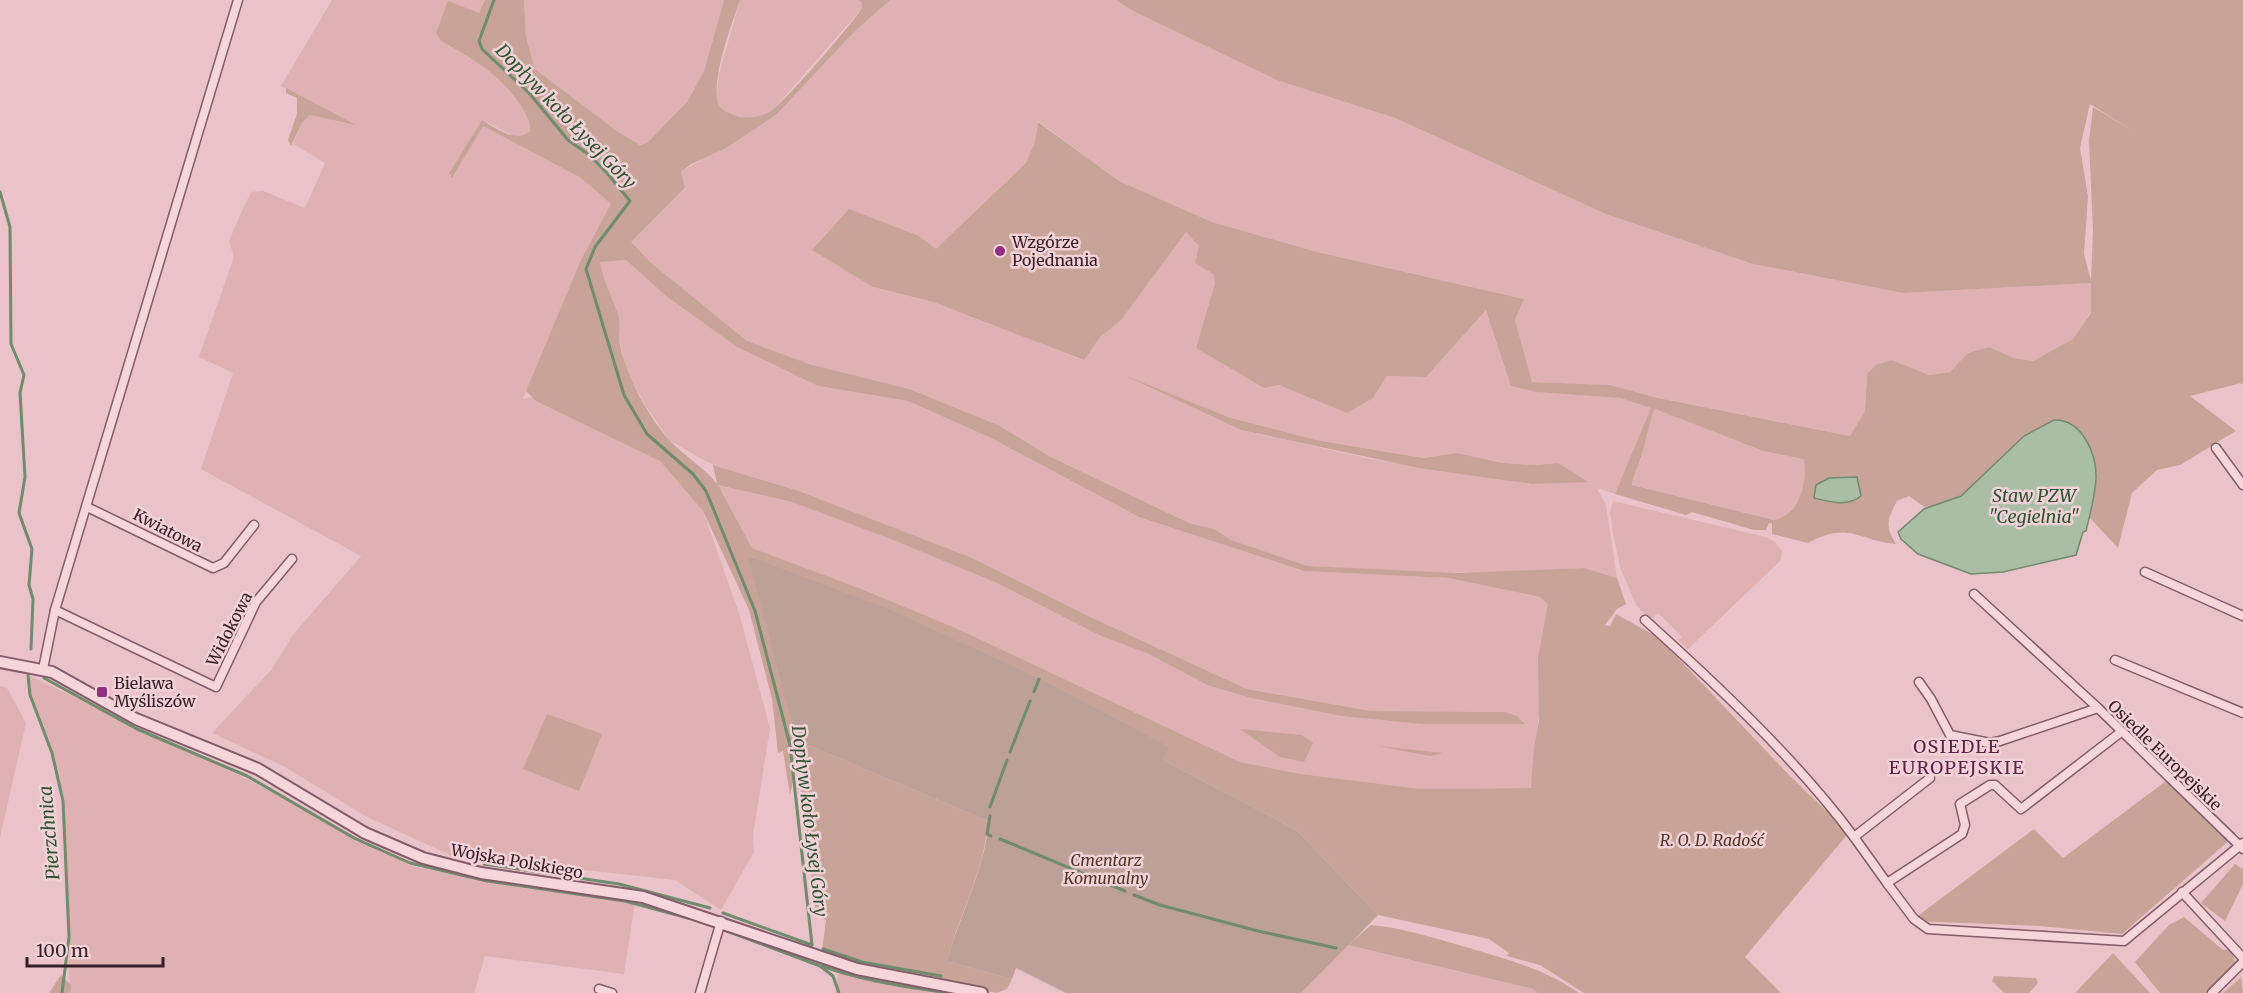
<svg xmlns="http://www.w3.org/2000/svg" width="2243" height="993" font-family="Merriweather,serif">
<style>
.farmland{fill:#dfb1b3;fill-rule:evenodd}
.green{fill:#c8a398;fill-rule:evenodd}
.cemetery{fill:#bda097}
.water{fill:#a9bea5;stroke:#708b6d;stroke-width:1.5}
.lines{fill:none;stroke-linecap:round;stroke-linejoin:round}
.stream{stroke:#708b6d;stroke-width:3}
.minor-casing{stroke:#835b69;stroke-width:11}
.tertiary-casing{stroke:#835b69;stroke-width:14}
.minor{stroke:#f6d5db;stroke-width:8}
.tertiary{stroke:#f6d5db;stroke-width:10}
.poi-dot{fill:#8e3083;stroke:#f2d2d7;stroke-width:2}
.labels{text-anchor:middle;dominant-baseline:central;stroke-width:5;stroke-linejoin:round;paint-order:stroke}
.poi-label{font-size:16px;fill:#341e27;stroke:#f2d2d7;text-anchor:start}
.street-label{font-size:16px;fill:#341e27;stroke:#f2d2d7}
.park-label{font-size:16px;font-style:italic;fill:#4f3626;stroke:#f2d2d7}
.water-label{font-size:18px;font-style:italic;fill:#2e5331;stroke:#f2d2d7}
.neighbourhood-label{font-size:18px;letter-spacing:1.5px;fill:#5e2149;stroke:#f2d2d7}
</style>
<rect width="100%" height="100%" fill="#eac3ca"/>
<g class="farmland">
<polygon points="332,0 485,0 479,13 441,41 496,74 514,95 531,123 530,131 525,136 516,137 482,120 449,173 451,177 483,126 581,178 611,204 523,399 531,397 660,461 703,511 739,613 770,728 753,835 754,852 721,910 675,880 450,855 367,817 283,766 212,733 272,669 292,636 361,556 201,469 233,373 199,357 234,257 229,241 240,215 251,192 263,191 305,208 325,163 293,144 302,123 310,115 353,124 281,86"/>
<polygon points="524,0 724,0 704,71 687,102 647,143 640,145 618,132 535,69 526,38"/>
<polygon points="740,0 858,0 862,3 862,8 773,110 753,119 732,115 720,108 716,100 719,74"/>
<path d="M 890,0 L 1116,0 L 1133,11 L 1281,81 L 1395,118 L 1606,214 L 1753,264 L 1903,293 L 2091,283 L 2091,312 L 2073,339 L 2033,361 L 2014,358 L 1989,347 L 1968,353 L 1951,372 L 1929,375 L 1892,360 L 1867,374 L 1865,411 L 1850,436 L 1658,398 L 1610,385 L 1532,382 L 1515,320 L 1524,299 L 1317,252 L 1212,222 L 1119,181 L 1038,121 L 1035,142 L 1027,163 L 936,250 L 931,245 L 873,287 L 933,302 L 1083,360 L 1100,337 L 1121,320 L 1185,231 L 1200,246 L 1195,263 L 1213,274 L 1215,283 L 1196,348 L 1298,392 L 1373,398 L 1387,376 L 1426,377 L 1486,310 L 1536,392 L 1620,398 L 1652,408 L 1615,494 L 1597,488 L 1606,505 L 1617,578 L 1583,568 L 1496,573 L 1411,572 L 1308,566 L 1231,540 L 1214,529 L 1189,523 L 1049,456 L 1000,426 L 812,365 L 747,341 L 650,262 L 630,242 L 685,189 L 681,172 L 777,114 L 853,33 ZM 1131,378 L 1231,418 L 1316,440 L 1423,458 L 1457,453 L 1503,463 L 1535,465 L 1558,463 L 1531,484 L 1371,459 L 1241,430 Z"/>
<polygon points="626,260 666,296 737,347 818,386 908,401 991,438 1139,517 1304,571 1448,578 1540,597 1551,606 1531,788 1421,789 1301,774 1240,762 958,629 859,588 752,548 718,485 792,502 893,540 999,584 1101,636 1149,654 1207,685 1251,698 1341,716 1421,724 1524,724 1505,712 1371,711 1247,689 1086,615 970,557 799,491 713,465 670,441 645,405 627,372 620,344 618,316 604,285 600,261"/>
<polygon points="1655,409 1763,451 1805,459 1806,472 1801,499 1784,518 1774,520 1632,485 1635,467 1641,459 1643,439"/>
<polygon points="1613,501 1766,537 1775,542 1782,551 1781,560 1688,649 1678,640 1682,637 1658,613 1653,618 1647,616 1636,605 1620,567 1613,533 1610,512"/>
<polygon points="28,675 245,778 411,866 527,889 636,896 624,974 485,956 474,993 70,993 63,801 52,753 30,695"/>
<polygon points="0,686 7,688 26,723 0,838"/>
<polygon points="1348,945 1533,989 1538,993 1301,993"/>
<polygon points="840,963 979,993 835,993"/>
</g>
<g class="green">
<path d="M 485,0 L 524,0 L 526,37 L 535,69 L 618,132 L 640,145 L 647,143 L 687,102 L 704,71 L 724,0 L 740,0 C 731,27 714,70 717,99 C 717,107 724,111 731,114 C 745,120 758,118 771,111 C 784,103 853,23 862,8 L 862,3 L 858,0 L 890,0 L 853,33 L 777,114 L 726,148 L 691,164 L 681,172 L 685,188 L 631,242 L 650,262 L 747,341 L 812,365 L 909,389 L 1000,426 L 1049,456 L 1189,523 L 1214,529 L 1231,540 L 1308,566 L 1458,573 L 1584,568 L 1617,578 L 1626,604 L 1617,609 L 1605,625 L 1610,626 L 1616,614 L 1659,638 L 1790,776 L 1844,828 L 1846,836 L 1745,957 L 1781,993 L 1584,993 L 1540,965 L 1507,956 L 1509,953 L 1489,939 L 1378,915 L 1296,830 L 1163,760 L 1168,747 L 749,556 L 796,740 L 988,821 C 985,869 959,915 947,961 L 1012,979 L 1007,989 L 996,993 L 940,979 L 874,968 L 822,951 L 826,920 L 816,916 L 798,758 L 790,795 L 783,751 L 778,753 L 772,699 L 749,610 L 703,511 L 660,461 L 536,401 L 526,391 L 581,260 L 611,204 L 581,178 L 483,126 L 452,178 L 449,173 L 482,120 C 495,128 517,144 530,131 C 531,121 526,115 521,106 C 501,74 472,59 441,41 L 436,33 L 448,1 L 479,13 ZM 626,260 L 666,296 L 737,347 L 818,386 L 908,401 L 991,438 L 1139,517 L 1304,571 L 1448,578 L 1540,597 L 1548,604 L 1538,658 L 1539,721 L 1534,748 L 1531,788 L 1421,789 L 1301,774 L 1240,762 L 958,629 L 859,588 L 752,548 L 718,485 L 792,502 L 893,540 L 999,584 L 1101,636 L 1149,654 L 1207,685 L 1251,698 L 1341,716 L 1421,724 L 1525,724 L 1517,716 L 1505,712 L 1371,711 L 1247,689 L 1086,615 L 970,557 L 799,491 L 713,465 L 717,484 C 703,466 684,456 669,440 C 647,414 628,379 620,346 C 618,336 621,324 618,314 C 611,294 604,284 600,262 Z"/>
<path d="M 1116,0 L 2243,0 L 2243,385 L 2241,383 L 2190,396 L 2236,431 L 2180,465 L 2157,470 L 2132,493 L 2118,548 L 2089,517 L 2096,478 L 2054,420 L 2024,436 L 1961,496 L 1926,508 L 1909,496 L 1897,501 C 1887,520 1885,526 1896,544 C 1856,540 1849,521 1808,543 L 1772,534 L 1772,524 L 1769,523 L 1766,530 L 1754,530 L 1692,512 L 1686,515 L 1615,494 L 1651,408 L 1620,398 L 1536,392 L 1511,386 L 1486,310 L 1426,377 L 1387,376 L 1373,398 L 1347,413 L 1279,385 L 1264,388 L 1196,348 L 1215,283 L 1213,274 L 1195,263 L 1199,246 L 1186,232 L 1121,320 L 1100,337 L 1084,360 L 933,302 L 873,287 L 812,250 L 849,209 L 919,236 L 936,249 L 1026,163 L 1035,142 L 1038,122 L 1119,181 L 1212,222 L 1317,252 L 1524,299 L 1515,320 L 1532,382 L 1610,385 L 1658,398 L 1850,436 L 1865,411 L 1867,374 L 1876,365 L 1892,360 L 1929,375 L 1950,372 L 1968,353 L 1989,347 L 2014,358 L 2033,361 L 2073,339 L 2091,313 L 2091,283 L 1903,293 L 1753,264 L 1606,214 L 1395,118 L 1277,80 L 1133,11 ZM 2090,104 L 2133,131 L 2093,107 L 2089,141 L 2093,231 L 2091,281 L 2084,254 L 2088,196 L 2080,148 ZM 1655,409 L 1763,451 L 1804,459 C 1807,483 1801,514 1774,520 L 1632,485 C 1633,474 1638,467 1641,457 C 1646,441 1648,425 1655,409 Z"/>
<polygon points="286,88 356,125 310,115 302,123 291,146 288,140 297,114 297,98 286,93"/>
<polygon points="1124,375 1231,418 1316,440 1423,458 1457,453 1503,463 1535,465 1558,463 1588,482 1532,484 1419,468 1241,430"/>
<polygon points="547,714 602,734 579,791 523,769"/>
<polygon points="1240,729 1302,735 1313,743 1304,762 1280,757"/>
<polygon points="1377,746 1443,753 1430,756"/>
<polygon points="2170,778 2231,839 2122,934 2040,926 1911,921 2034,829 2063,858"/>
<polygon points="2235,864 2243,869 2243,884 2225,921 2201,903"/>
<polygon points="2184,917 2223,950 2231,949 2235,961 2233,967 2206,993 2160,993 2135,962 2169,925"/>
<path d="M 1371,925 C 1405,928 1437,939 1469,948 C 1509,960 1545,969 1579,993 L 1538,993 L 1533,989 L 1348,945 Z"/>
<polygon points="2113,953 2150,993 2075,993"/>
<polygon points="61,975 71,985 70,993 49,993"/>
<polygon points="1994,976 2036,978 2038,983 2029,993 2004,993 1992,981"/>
<polygon points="2241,977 2243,993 2223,993"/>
</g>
<path class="cemetery" d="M 748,556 L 888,609 L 1040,679 L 1169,747 L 1163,760 L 1296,830 L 1378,915 L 1301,993 L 1066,993 L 1016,968 L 1012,979 L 947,961 C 957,923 989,858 988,821 L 796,740 Z"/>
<g class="water">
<path d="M 2054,420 C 2082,419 2097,454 2096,479 C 2095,496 2090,514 2086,531 L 2083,532 L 2076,555 L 2003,572 L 1971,574 L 1918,554 L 1901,539 L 1898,532 L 1924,509 L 1961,496 L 2024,436 Z"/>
<path d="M 1857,477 L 1861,496 C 1848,507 1830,502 1814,498 L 1816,485 L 1829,478 Z"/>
</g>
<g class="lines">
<g class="stream">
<polyline points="494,0 479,41 482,49 530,94 568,140 588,154 607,173 630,201 595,247 586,269 624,395 647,434 693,474 706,491 755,611 790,745 812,945"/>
<polyline points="0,192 10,227 11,344 24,375 20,393 25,477 19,513 32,549 29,585 33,599 31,649"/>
<polyline points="28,675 30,695 52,753 63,801 69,937 62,993"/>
<polyline points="44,678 137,729 247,776 354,838 410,863 487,881 625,901 688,918"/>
<polyline points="1034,692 1039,679"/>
<polyline points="1010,752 1030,701"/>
<polyline points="990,807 1007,760"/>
<polyline points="990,816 987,834 991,836"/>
<polyline points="1000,839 1125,891"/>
<polyline points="484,864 619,884 710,908"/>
<polyline points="1134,895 1160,905 1258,931 1336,948"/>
<polyline points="723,913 812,945"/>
<polyline points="724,930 820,966 833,976 839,993"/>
<polyline points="823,949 862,962 941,976"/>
<path d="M 822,966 C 863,981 904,986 947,993"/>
</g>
<g class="minor-casing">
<g id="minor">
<polyline points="2216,448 2243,485"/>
<polyline points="87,507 213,568 224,563 254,525"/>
<polyline points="2145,572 2243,616"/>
<polyline points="1974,594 2098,708"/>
<polyline points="55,610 216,687 256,602 292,559"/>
<path d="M 1645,620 C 1716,684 1798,761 1854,837"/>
<polyline points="2115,660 2243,713"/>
<polyline points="43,669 55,610 238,0"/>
<polyline points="1919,682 1931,699 1950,735 1990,743 2000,741 2098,708 2243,849"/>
<polyline points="1930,778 1854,837 1887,883 1962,834 1965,825 1960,804 1990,785 1995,785 2021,809 2121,732"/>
<polyline points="1887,883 1914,919 1928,929 2124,941 2243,843"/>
<polyline points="2182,892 2243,958"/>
<polyline points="599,989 612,993"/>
<polyline points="700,993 721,921"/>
<polyline points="2212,993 2243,962"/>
</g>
</g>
<g class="tertiary-casing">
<polyline id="tertiary" points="0,662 52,672 136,719 258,769 365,833 423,858 481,873 643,897 857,969 982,993"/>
</g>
<use href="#minor" class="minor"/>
<use href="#tertiary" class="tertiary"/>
</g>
<g class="poi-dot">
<circle cx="1000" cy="251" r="6"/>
<rect x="96" y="686" width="12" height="12" rx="3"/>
</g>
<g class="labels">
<g class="poi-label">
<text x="1012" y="242">Wzgórze<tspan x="1012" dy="18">Pojednania</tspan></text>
<text x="114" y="683">Bielawa<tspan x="114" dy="18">Myśliszów</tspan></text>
</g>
<g class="street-label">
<text transform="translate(168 530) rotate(27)">Kwiatowa</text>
<text transform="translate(229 629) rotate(-63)">Widokowa</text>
<text transform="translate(2165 755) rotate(44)">Osiedle Europejskie</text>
<text transform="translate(517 861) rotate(10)">Wojska Polskiego</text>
</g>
<g class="park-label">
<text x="1712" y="840">R. O. D. Radość</text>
<text x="1106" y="860">Cmentarz<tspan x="1106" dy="18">Komunalny</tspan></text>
</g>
<g class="water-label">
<text transform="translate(566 116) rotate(46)">Dopływ koło Łysej Góry</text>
<text x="2034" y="495">Staw PZW<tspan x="2034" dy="21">"Cegielnia"</tspan></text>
<text transform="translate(810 821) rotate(83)">Dopływ koło Łysej Góry</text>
<text transform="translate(49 833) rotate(-95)">Pierzchnica</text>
</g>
<g class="neighbourhood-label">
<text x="1957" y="746">OSIEDLE<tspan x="1957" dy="21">EUROPEJSKIE</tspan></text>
</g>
</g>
<path d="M27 957v9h136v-9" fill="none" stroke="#341e27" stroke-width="3"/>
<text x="36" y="957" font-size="18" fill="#341e27" stroke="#f2d2d7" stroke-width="4.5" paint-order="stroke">100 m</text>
</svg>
